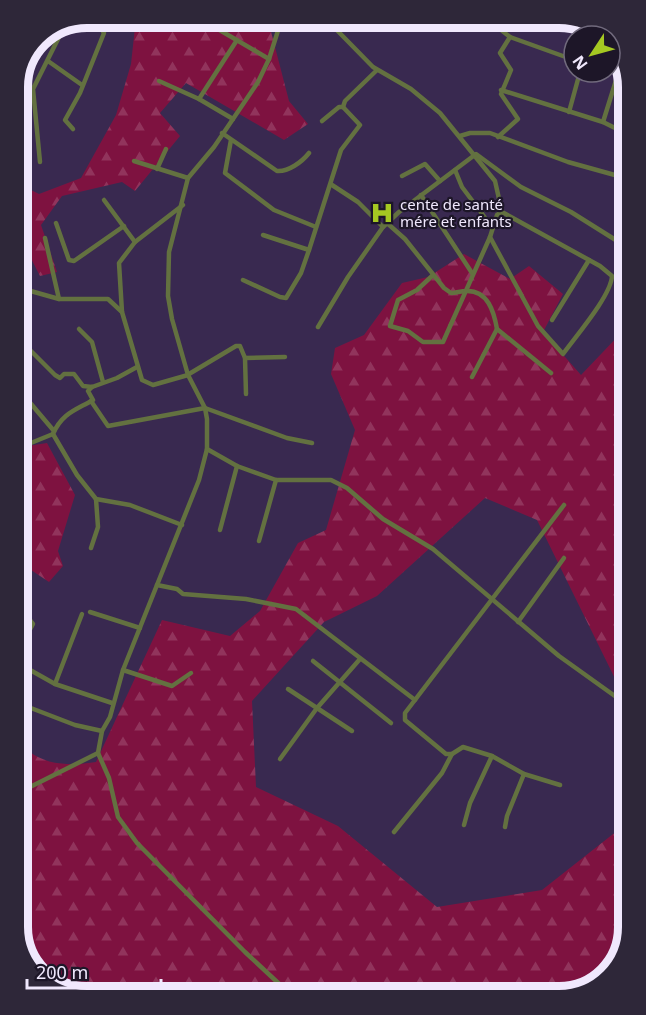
<svg xmlns="http://www.w3.org/2000/svg" width="646" height="1015" font-family="'Noto Sans',sans-serif">
<style>
.forest{fill:url(#forest-firs)}
.lines{fill:none;stroke-linecap:round;stroke-linejoin:round}
.minor{stroke:#637140;stroke-width:4.5}
.labels{text-anchor:middle;dominant-baseline:central;stroke-width:4.5;stroke-linejoin:round;paint-order:stroke}
.poi-label{font-size:15px;fill:#f0e8fd;stroke:#1d1628;text-anchor:start}
.rim{fill:none;stroke:#f0e8fd;stroke-width:8}
</style>
<defs>
<pattern id="forest-firs" width="22" height="20" patternUnits="userSpaceOnUse" patternTransform="scale(1.5)"><rect width="22" height="20" fill="#7e1240"/><path d="M5 1l3.5 6h-7zM16 11l3.5 6h-7z" fill="#91345c"/></pattern>
</defs>
<rect width="100%" height="100%" fill="#392950"/>
<g class="forest">
<polygon points="136,18 268,20 289,101 308,124 284,140 186,83 160,113 180,136 135,191 122,182 62,196 41,225 57,272 40,276 19,235 19,184 39,194 81,178 116,115 131,64"/>
<path d="M 464,254 L 510,279 L 529,266 L 563,294 L 543,332 L 581,375 L 623,331 L 626,701 L 537,520 L 485,498 L 377,596 L 324,622 L 252,701 L 256,787 L 338,826 L 437,907 L 542,890 L 627,823 L 628,932 L 616,966 L 590,990 L 83,997 L 49,985 L 25,959 L 24,747 C 43,766 71,766 96,762 L 162,620 L 230,636 L 260,611 L 298,543 L 326,530 L 355,430 L 331,374 L 335,348 L 364,335 L 402,283 L 428,277 Z"/>
<polygon points="47,443 75,495 58,551 63,566 49,582 22,564 21,447"/>
</g>
<g class="lines">
<g class="minor">
<polyline points="199,18 269,59"/>
<polyline points="282,18 269,59 258,82 214,147 188,178 169,252 168,296 172,319 188,375 205,408 207,419 207,449 199,480 123,670 110,717 102,731 98,753 109,778 118,817 137,843 245,952 290,994"/>
<path d="M 325,18 L 373,67 L 411,89 L 440,113 L 495,181 L 502,212 L 600,266 L 612,276 C 611,296 575,337 563,354 L 538,326 L 490,237 L 497,215 L 502,212"/>
<polyline points="439,18 445,21 462,18"/>
<polyline points="486,18 510,37 500,53 511,70 501,94 518,119 498,137"/>
<polyline points="187,20 194,18"/>
<polyline points="586,26 587,32 596,36"/>
<polyline points="510,37 574,60"/>
<polyline points="48,61 82,85"/>
<polyline points="159,81 199,99 233,119"/>
<polyline points="501,90 603,122 621,131"/>
<polyline points="199,99 237,40"/>
<polyline points="569,112 580,72"/>
<polyline points="322,121 339,107 343,107 345,101 377,70"/>
<polyline points="603,122 618,74"/>
<polyline points="73,129 65,120 80,93 104,33 99,25 86,19"/>
<path d="M 222,133 L 277,171 C 288,172 302,162 309,153"/>
<polyline points="460,136 470,133 490,133 568,162 622,177"/>
<polyline points="231,140 225,173 274,210 316,227"/>
<polyline points="134,161 188,178"/>
<polyline points="40,162 33,89 64,27"/>
<polyline points="157,169 166,149"/>
<polyline points="455,170 462,187 492,227"/>
<polyline points="402,176 425,164 440,181"/>
<polyline points="332,185 358,202 383,227"/>
<polyline points="421,195 472,273"/>
<polyline points="104,200 135,242"/>
<polyline points="183,205 135,242 119,263 122,312 142,380 153,385 188,375"/>
<polyline points="56,223 69,260 74,261 124,226"/>
<path d="M 387,223 L 405,239 L 444,288 L 451,293 C 456,293 461,291 466,291 C 488,290 494,312 497,329 L 472,377"/>
<polyline points="263,235 309,250"/>
<polyline points="45,238 59,299"/>
<polyline points="432,276 417,290 398,300 390,326 408,331 423,342 443,342 490,237"/>
<polyline points="20,278 21,287"/>
<polyline points="243,280 280,297 286,298 301,273 309,250 341,150 360,125 343,107"/>
<polyline points="20,288 59,299 108,299 122,312"/>
<polyline points="552,320 589,260"/>
<polyline points="318,327 348,277 383,227 399,212 476,154 521,187 571,212 622,244"/>
<polyline points="79,329 92,342 103,382"/>
<polyline points="497,329 551,373"/>
<polyline points="20,340 55,375 60,378 64,374 74,374 83,386 92,387 117,378 137,367"/>
<polyline points="245,358 285,357"/>
<polyline points="189,374 236,346 240,346 245,358 246,394"/>
<path d="M 92,387 L 88,391 L 93,400 C 76,410 62,413 53,434 L 77,475 L 96,499 L 130,505 L 182,525"/>
<polyline points="21,392 54,431"/>
<polyline points="91,401 108,426 205,408 287,438 312,443"/>
<polyline points="21,447 53,434"/>
<polyline points="207,449 237,466 276,480 331,480 347,488 383,519 433,549 559,656 626,704"/>
<polyline points="220,530 237,466"/>
<polyline points="259,541 276,480"/>
<polyline points="91,548 98,527 96,499"/>
<polyline points="157,585 177,589 183,594 246,599 296,609 415,700"/>
<polyline points="22,610 33,624 23,642"/>
<polyline points="90,612 140,628"/>
<polyline points="518,622 564,558"/>
<polyline points="313,661 391,723"/>
<polyline points="23,666 55,684 112,703"/>
<polyline points="123,670 172,686 191,673"/>
<polyline points="55,684 82,614"/>
<polyline points="288,689 352,731"/>
<polyline points="23,705 75,725 102,731"/>
<polyline points="280,759 317,708 360,659"/>
<polyline points="618,759 626,748"/>
<polyline points="560,785 524,774 492,756 463,747 452,754 446,754 405,720 405,713 564,505"/>
<polyline points="24,790 98,753"/>
<polyline points="464,825 470,803 492,756"/>
<polyline points="505,827 507,816 524,774"/>
<polyline points="394,832 442,773 452,754"/>
</g>
</g>
<defs>
<g id="hospital-bare" transform="scale(1.8)"><path d="M-5-5h3v3.5h4V-5h3V5h-3V1.5h-4V5h-3Z" fill="#a5c822" stroke="#1d1628" stroke-width="2.5" paint-order="stroke"/></g>
</defs>
<g fill-rule="evenodd">
<use href="#hospital-bare" x="382" y="213"/>
</g>
<g class="labels">
<g class="poi-label">
<text x="400" y="204">cente de santé<tspan x="400" dy="17">mére et enfants</tspan></text>
</g>
</g>
<path d="M0 0H646V1015H0ZM87 28H559A59 59 0 0 1 618 87V927A59 59 0 0 1 559 986H87A59 59 0 0 1 28 927V87A59 59 0 0 1 87 28Z" fill="#2e2739" fill-rule="evenodd"/>
<path class="rim" d="M87 28H559A59 59 0 0 1 618 87V927A59 59 0 0 1 559 986H87A59 59 0 0 1 28 927V87A59 59 0 0 1 87 28Z"/>
<g transform="translate(592 54) rotate(234)"><circle r="28" fill="#1d1628" stroke="#716a7d" stroke-width="1.5"/>
<path d="M0-4.5L10 22L0 15L-10 22Z" fill="#a5c822"/>
<text y="-9" font-size="16" font-weight="bold" text-anchor="middle" fill="#f0e8fd">N</text>
</g>
<path d="M27 979v9h134v-9" fill="none" stroke="#f0e8fd" stroke-width="3"/>
<text x="36" y="979" font-size="18" fill="#f0e8fd" stroke="#1d1628" stroke-width="4.5" paint-order="stroke">200 m</text>
</svg>
